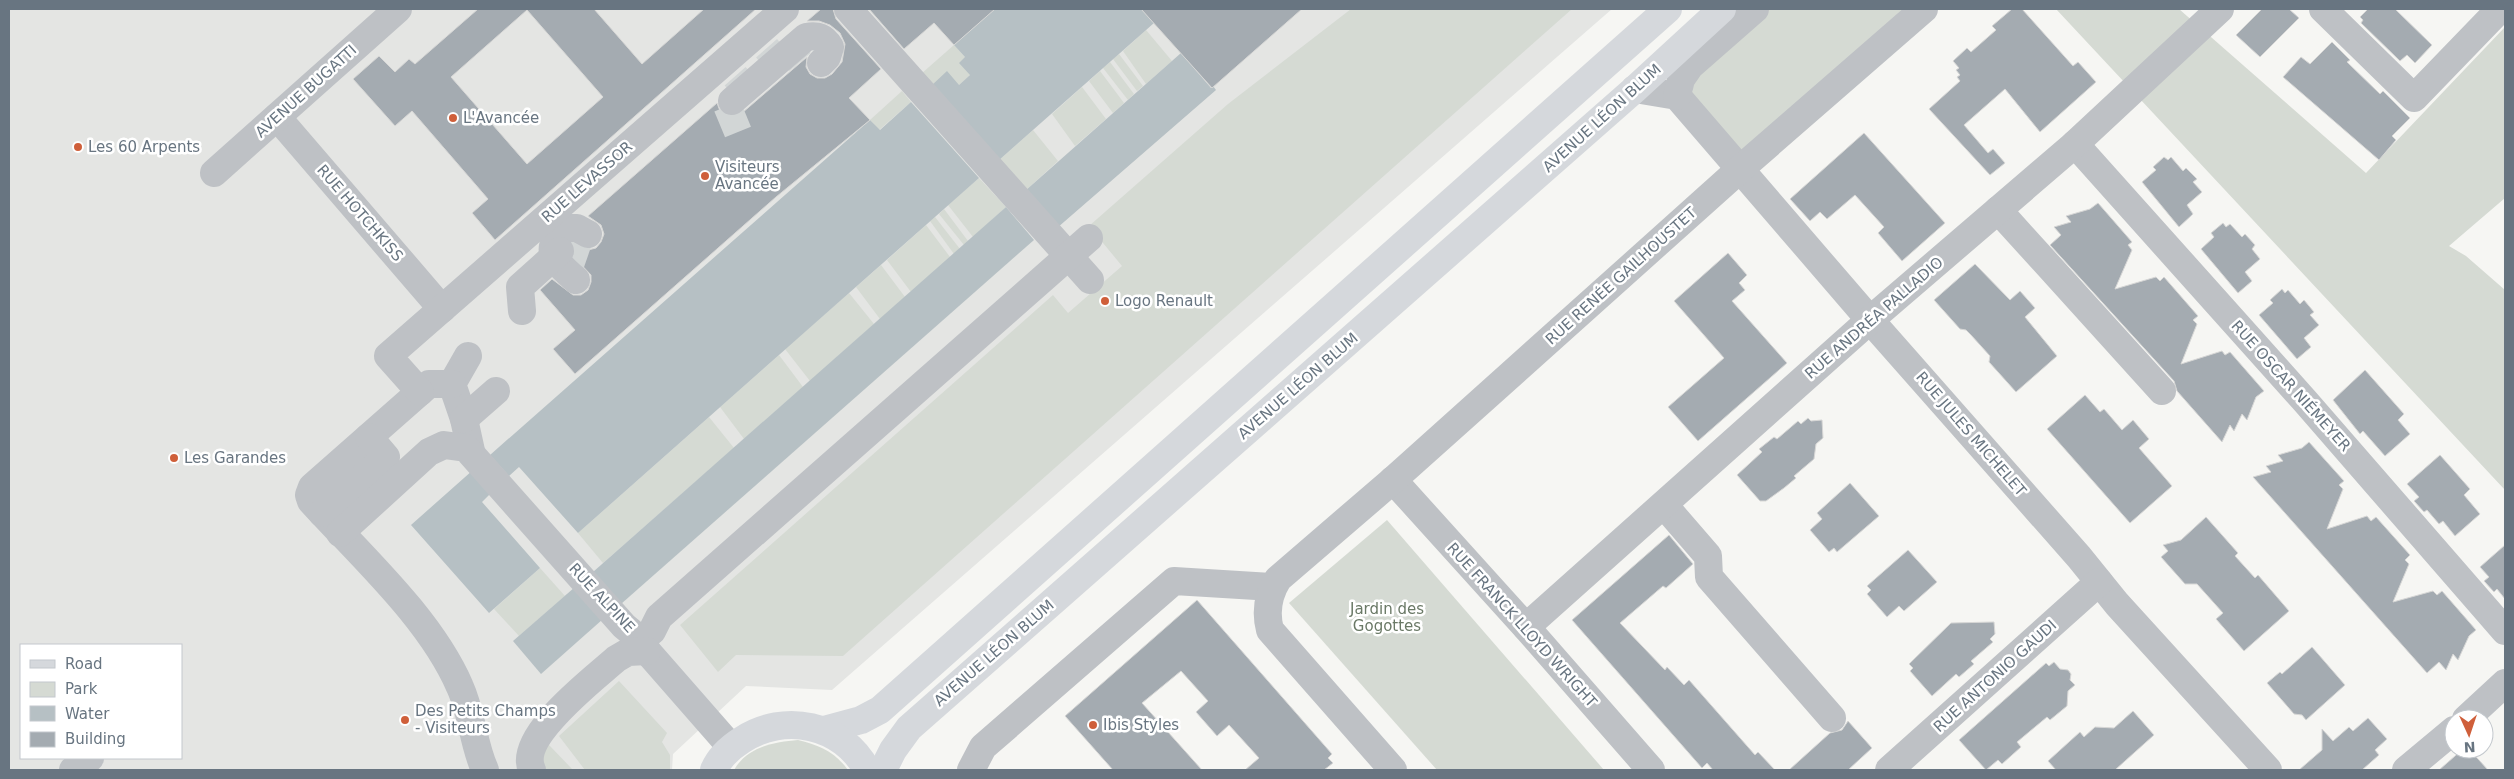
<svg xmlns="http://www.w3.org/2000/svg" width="2514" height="779" font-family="'DejaVu Sans',sans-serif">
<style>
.built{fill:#e4e5e3;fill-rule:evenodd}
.green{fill:#d5dad3}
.water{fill:#b6c0c4}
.building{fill:#a4abb1;stroke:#d7d7d6;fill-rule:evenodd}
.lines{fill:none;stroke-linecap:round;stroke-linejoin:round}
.minor-tunnel{stroke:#d2d6d6;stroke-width:28;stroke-dasharray:28 14;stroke-linecap:butt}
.minor{stroke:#bec1c5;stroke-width:28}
.major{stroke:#d5d8dc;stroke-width:28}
.poi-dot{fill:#cf5f3a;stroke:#fff;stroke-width:2}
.labels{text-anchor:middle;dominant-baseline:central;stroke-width:5;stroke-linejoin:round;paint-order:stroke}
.street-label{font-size:15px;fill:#687581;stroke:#fff}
.poi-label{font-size:15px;fill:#687581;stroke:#fff;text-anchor:start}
.park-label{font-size:15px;fill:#6a7966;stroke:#fff}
</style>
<rect width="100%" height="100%" fill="#f6f6f3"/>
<path class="built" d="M 9,9 L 1612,9 L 832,690 L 746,686 L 673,754 L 672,770 L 9,770 ZM 21,645 L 181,645 L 181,758 L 21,758 Z"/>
<g class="green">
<polygon points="1351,9 1572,9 843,656 736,655 718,672 680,625 1053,295 1068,313 1122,266 1089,226 1228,104"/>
<polygon points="1765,9 1907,9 1745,150 1734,149 1692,95 1693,77"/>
<polygon points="2056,9 2179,9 2366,173 2505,27 2505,198 2449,246 2466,256 2505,290 2505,490"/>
<polygon points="1146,30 1172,61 1146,84 1123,51"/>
<polygon points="954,45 965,57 970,75 959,85 931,86 921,74"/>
<polygon points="1119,54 1143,86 1137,91 1113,59"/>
<polygon points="1110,62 1134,94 1128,100 1103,68"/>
<polygon points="1100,71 1124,103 1113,113 1089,81"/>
<polygon points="1082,87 1106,119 1075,146 1052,114"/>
<polygon points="902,91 911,102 879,130 870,120"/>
<polygon points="1033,130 1058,161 1025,191 998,161"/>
<polygon points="979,178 1006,207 973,237 948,205"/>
<polygon points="944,209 968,241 964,245 939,214"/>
<polygon points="935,217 960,249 954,254 930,221"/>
<polygon points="926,225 950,257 911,292 887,260"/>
<polygon points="881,265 905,297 880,319 856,287"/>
<polygon points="849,293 874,324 810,381 785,349"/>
<polygon points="779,355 803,387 744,439 720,407"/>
<polygon points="709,417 734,448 603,563 578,533"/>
<polygon points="1387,520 1604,770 1437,770 1289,603"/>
<polygon points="540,568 565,596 519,636 494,609"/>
<polygon points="619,681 667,733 662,742 670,755 670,770 585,770 559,736"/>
<path d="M 798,740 C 819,745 835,752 848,770 L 734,770 C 747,747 773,742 798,740 Z"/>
<polygon points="549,745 573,770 541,770 540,753"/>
</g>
<g class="water">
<polygon points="995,9 1141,9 1154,23 998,161 931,86 947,71 959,85 970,75 959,63 965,57 954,45"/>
<polygon points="1181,53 1211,88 1213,86 1216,90 1057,228 1025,191"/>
<polygon points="911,102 979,178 578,533 519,467 509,476 490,455 870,120 880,130"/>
<polygon points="1006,207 1034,240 621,604 593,572"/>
<polygon points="473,470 492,492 482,502 540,568 489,613 411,525"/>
<polygon points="575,587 603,619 541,674 513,641"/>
</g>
<g class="building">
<path d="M 478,9 L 594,9 L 642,64 L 704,9 L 756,9 L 495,240 L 472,213 L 488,199 L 412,111 L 395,126 L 353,79 L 379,56 L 395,72 L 409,59 L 415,64 ZM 527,10 L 603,97 L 527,164 L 451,77 Z"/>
<polygon points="821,9 833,9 836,19 881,69 849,98 870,120 776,197 575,374 553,349 575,330 540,290 552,279 573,295 581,295 588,290 591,282 591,275 574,257 575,247 577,246 588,250 596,248 601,242 604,234 601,225 588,216 717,103 720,111 726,116 734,116 742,113 807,57 806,67 810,74 817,78 825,78 832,74 842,62 845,44 840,33 830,25 819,21 807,21"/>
<polygon points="869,9 995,9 954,45 934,23 904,49"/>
<polygon points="1141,9 1302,9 1212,88"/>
<polygon points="2012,9 2022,9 2073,66 2078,62 2096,82 2040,132 2005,89 1964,125 1988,153 1993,149 2005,163 1990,175 1929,109 1960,81 1957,77 1960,75 1956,70 1959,68 1953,61 1967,48 1971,52 1996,30 1992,26"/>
<polygon points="2262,9 2289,9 2299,18 2260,57 2236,35"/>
<polygon points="2368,9 2395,9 2432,45 2415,63 2407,55 2400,61 2361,23 2363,20 2360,17"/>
<polygon points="2332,42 2350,60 2347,62 2380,94 2383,91 2410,118 2392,136 2396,140 2379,160 2283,77 2301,57 2310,64"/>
<polygon points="1864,133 1945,223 1902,261 1878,233 1884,227 1855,195 1827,219 1820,212 1810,221 1790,199"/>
<polygon points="2164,157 2168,160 2171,157 2183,171 2186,168 2197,179 2193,182 2202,192 2187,205 2193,214 2179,227 2142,182 2156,170 2153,167"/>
<polygon points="2098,203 2132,242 2128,245 2132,250 2115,289 2156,277 2160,281 2164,277 2198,316 2193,320 2197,324 2181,364 2222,351 2225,355 2230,352 2264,391 2256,397 2247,420 2242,414 2234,431 2230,425 2222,442 2177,391 2174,381 2050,245 2061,235 2054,227 2071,222 2066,216 2090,209"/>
<polygon points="2223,223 2226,227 2230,224 2242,237 2245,234 2255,245 2252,249 2260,259 2245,272 2252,281 2238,293 2201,249 2214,237 2211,233"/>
<polygon points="1728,253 1747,275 1739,283 1745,290 1732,301 1787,363 1698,441 1668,407 1724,358 1674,301"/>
<polygon points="1975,264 2010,300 2020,291 2035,308 2025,317 2057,356 2016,392 1989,362 1990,356 1971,335 1966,330 1960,329 1934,300"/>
<polygon points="2282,289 2285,293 2288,290 2300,304 2304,300 2314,312 2310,315 2319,325 2304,338 2311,347 2297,359 2259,315 2273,303 2270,300"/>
<polygon points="2365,370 2404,414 2398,420 2410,434 2385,456 2363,431 2360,434 2333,400"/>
<polygon points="2085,395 2100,412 2104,409 2122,430 2133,420 2149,439 2139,448 2172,486 2130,523 2047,429"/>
<polygon points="1808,418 1811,421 1822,420 1823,438 1816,444 1814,459 1794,476 1796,478 1784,488 1766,501 1760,501 1737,475 1762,452 1759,449 1774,437 1777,439 1798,421 1801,424"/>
<polygon points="2309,442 2344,481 2339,485 2343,489 2327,529 2367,516 2371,521 2376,517 2410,555 2405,560 2409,564 2393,602 2433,591 2437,595 2442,591 2476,630 2469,636 2458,660 2453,654 2446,670 2439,662 2427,673 2253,477 2271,472 2266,466 2283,461 2278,455 2302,448"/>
<polygon points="2440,455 2470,489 2464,495 2480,514 2455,536 2443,521 2439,524 2427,510 2424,512 2414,501 2419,497 2407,484"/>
<polygon points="1850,483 1879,516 1837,552 1834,548 1829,552 1810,530 1822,519 1817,513"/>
<polygon points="2206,517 2238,553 2235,556 2255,578 2258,575 2289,611 2244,651 2216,619 2223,613 2197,584 2185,584 2161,557 2168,551 2163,545 2181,540"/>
<polygon points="1669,535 1693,564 1666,588 1663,586 1620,623 1665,670 1667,667 1684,685 1689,680 1755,755 1758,752 1775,770 1713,770 1707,763 1702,768 1572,620"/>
<polygon points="2505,545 2505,599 2497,589 2494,592 2484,581 2489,577 2480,567"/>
<polygon points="1908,550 1937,582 1904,611 1899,606 1887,617 1867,594 1871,590 1867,586"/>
<polygon points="1197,600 1332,754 1328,758 1333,763 1324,770 1245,770 1259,758 1229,725 1217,736 1196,712 1208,701 1181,671 1142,703 1202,770 1113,770 1065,716"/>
<polygon points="1994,622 1995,634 1990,639 1993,642 1971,661 1974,664 1959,677 1956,674 1932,696 1910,671 1913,668 1909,664 1951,623"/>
<polygon points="2312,647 2345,685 2306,720 2302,715 2294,714 2267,683 2280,672 2282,674"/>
<polygon points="2054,662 2060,669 2068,670 2071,674 2070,680 2075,685 2068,691 2067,706 2050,720 2047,717 2017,742 2021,747 2002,764 1998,760 1986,770 1959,740 2046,663 2049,666"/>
<polygon points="2133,711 2154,735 2115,770 2056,770 2048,761 2080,732 2084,737 2095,727 2114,728"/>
<polygon points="2368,718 2387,739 2375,750 2379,755 2362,770 2299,770 2322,750 2322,729 2333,741 2349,727 2353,731"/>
<polygon points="1848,721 1872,748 1848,770 1789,770 1830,733 1842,730"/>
<polygon points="2463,749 2469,749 2488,770 2439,770"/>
</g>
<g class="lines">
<g class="minor-tunnel">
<polyline points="738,132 726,103 788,48 800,62"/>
<polyline points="560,251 592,262"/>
</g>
<g class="minor">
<polyline points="848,9 1090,280"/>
<polyline points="2323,9 2414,98 2500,9"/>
<polyline points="1635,89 1677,96 1870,320 2079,557 2117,604 2268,770"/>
<polyline points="1677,96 1681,79 1690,66 1755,9"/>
<path d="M 732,101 L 806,37 C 818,35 824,37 830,47 L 827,57 L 821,63"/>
<polyline points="277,117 442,309"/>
<polyline points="2075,144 2305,401 2505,631"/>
<polyline points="214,173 398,9"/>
<polyline points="1998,210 2162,391"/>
<path d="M 576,280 C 555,262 541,250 566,228 L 577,228 L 588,234"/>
<polyline points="522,311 520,287 560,251"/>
<polyline points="468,356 452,384 464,419 471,451"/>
<path d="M 452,384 L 429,384 L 312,487 L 309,495 L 311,501 C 361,556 431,619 460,687 C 472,713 473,744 485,770"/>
<polyline points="420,392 388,356 785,9"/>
<polyline points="464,419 496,391"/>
<polyline points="1393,480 1526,627 1651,770"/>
<polyline points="1664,505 1708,556 1709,577 1832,718"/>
<polyline points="322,513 386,457 369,437"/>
<polyline points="340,533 429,452 444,445 466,448 624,626 641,640 647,651 731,747"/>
<polyline points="1526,627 1870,320 2075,144 2220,9"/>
<polyline points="641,640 652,631 659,617 1089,238"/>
<polyline points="2466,719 2505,683"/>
<polyline points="73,770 90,758"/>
<path d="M 532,770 C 516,737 594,679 616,659 L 628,652 L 647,651"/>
<polyline points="971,770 983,747 1174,581 1273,587"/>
<path d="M 1393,770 L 1270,630 C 1265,611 1268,595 1278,579 L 1393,480 L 1739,170 L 1924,9"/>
<polyline points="1889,770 2099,582"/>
<polyline points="2406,770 2454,730"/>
</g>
<g class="major">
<polyline points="824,730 861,720 880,710 1668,9"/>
<path d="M 714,770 C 719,758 731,747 742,740 C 784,712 843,724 867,770"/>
<polyline points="883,770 893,750 909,728 1635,89 1722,9"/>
</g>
</g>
<g class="poi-dot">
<circle cx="453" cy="118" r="5"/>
<circle cx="78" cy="147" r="5"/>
<circle cx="705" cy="176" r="5"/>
<circle cx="1105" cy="301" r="5"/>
<circle cx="174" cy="458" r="5"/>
<circle cx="405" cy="720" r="5"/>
<circle cx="1093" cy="725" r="5"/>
</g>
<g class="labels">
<g class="street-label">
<text transform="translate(306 91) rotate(-42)">AVENUE BUGATTI</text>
<text transform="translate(1602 118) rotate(-42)">AVENUE LÉON BLUM</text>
<text transform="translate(587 182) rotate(-41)">RUE LEVASSOR</text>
<text transform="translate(360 213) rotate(49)">RUE HOTCHKISS</text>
<text transform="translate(1621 276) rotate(-42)">RUE RENÉE GAILHOUSTET</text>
<text transform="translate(1874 318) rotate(-41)">RUE ANDRÉA PALLADIO</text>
<text transform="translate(1298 386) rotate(-41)">AVENUE LÉON BLUM</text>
<text transform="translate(2291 386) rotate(48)">RUE OSCAR NIÉMEYER</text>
<text transform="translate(1971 434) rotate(49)">RUE JULES MICHELET</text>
<text transform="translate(602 598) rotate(47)">RUE ALPINE</text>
<text transform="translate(1522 625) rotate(48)">RUE FRANCK LLOYD WRIGHT</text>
<text transform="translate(994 653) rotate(-41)">AVENUE LÉON BLUM</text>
<text transform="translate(1995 676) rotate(-42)">RUE ANTONIO GAUDI</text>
</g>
<g class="poi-label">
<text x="463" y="118">L'Avancée</text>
<text x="88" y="147">Les 60 Arpents</text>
<text x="715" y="167">Visiteurs<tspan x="715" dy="17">Avancée</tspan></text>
<text x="1115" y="301">Logo Renault</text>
<text x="184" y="458">Les Garandes</text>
<text x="415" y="711">Des Petits Champs<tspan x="415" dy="17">- Visiteurs</tspan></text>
<text x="1103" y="725">Ibis Styles</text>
</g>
<g class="park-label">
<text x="1387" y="609">Jardin des<tspan x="1387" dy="17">Gogottes</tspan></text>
</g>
</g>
<rect width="2514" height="779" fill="none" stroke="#687581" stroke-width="20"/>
<rect x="20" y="644" width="162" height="115" fill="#ffffff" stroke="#c3c8cd"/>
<rect x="30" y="660" width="25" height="8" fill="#d5d8dc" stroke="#c3c8cd"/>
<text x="65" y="669" font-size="15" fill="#687581">Road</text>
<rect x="30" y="682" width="25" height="15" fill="#d5dad3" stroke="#c3c8cd"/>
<text x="65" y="694" font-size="15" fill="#687581">Park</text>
<rect x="30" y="706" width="25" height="15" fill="#b6c0c4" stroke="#c3c8cd"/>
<text x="65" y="719" font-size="15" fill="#687581">Water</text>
<rect x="30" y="732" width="25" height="15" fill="#a4abb1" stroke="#c3c8cd"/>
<text x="65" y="744" font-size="15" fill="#687581">Building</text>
<g transform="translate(2469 734) rotate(177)"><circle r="24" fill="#ffffff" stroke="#c3c8cd"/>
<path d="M0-4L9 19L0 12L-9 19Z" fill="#cf5f3a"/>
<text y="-8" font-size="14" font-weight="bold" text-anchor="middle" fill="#687581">N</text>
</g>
</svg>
